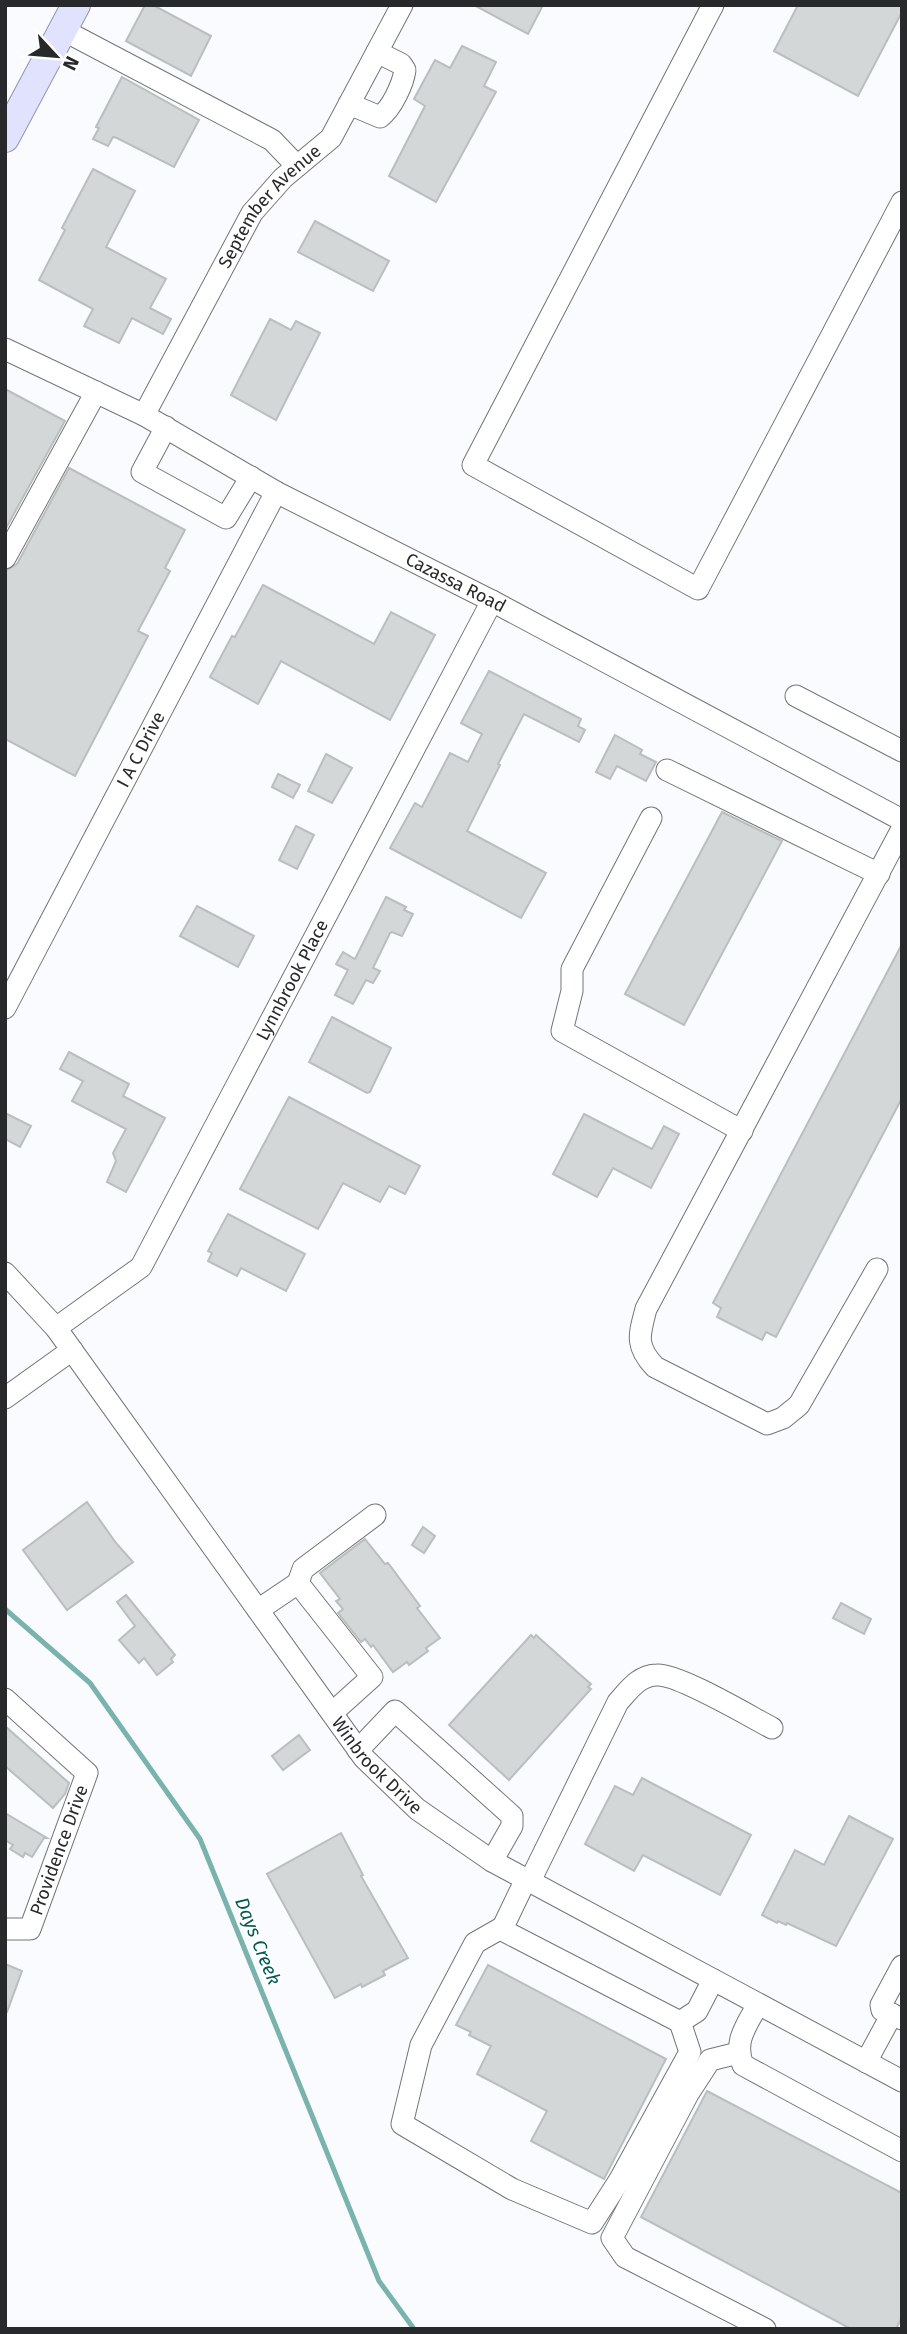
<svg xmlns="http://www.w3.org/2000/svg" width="907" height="2334" font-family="'Fira Sans',sans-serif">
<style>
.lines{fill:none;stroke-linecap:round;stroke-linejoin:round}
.stream{stroke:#7ab3ae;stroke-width:5}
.building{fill:#d3d7d8;stroke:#babebf;stroke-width:2}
.minor-casing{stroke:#737678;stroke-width:23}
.major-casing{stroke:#9395b2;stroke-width:30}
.minor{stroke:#fff;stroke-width:21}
.major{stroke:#e1e2fd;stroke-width:28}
.labels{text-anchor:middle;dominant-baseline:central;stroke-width:5;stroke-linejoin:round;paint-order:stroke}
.street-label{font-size:18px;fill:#28292a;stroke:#fff}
.water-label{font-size:19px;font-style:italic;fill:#035a55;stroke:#fff}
</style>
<rect width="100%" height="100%" fill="#f9fbfe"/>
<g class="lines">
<polyline class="stream" points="5,1609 90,1683 200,1839 379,2281 414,2329"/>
</g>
<g class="building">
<polygon points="145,5 153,5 211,36 191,76 126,41"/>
<polygon points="474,5 543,5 528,34"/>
<polygon points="798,5 902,5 902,12 858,96 774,51"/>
<polygon points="462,46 496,62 484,86 496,92 436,202 389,176 425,106 414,99 435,60 450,68"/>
<polygon points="122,77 199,120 174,167 117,138 113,137 108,146 93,139 99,128 96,127"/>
<polygon points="93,169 135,191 106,247 166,279 150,308 171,319 163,334 132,318 119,343 84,326 93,309 39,280 65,230 62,228"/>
<polygon points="315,221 389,261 373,291 298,252"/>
<polygon points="270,319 291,330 296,321 320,333 276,420 231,395"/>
<polygon points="5,389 65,421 5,530"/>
<polygon points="69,468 185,530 165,568 170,571 138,631 148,636 75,776 5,739 5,571 17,564"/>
<polygon points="263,585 374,644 391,612 435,635 390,720 281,661 258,704 210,677 232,636 235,637"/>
<polygon points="489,671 581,719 578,726 585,730 579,742 524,714 498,764 500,765 467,831 546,873 521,918 390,848 415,803 422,807 450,753 468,762 482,734 461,723"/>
<polygon points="615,735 642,750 640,754 656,762 646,781 617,766 610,779 596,772"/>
<polygon points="326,754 352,768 332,803 308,791"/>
<polygon points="278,774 300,785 293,798 272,787"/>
<polygon points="722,812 782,841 684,1025 625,994"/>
<polygon points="296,826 314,835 297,869 279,860"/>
<polygon points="386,897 406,907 404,910 413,914 402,936 392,932 390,933 373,968 380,971 373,983 366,980 353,1004 335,995 348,970 336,964 343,952 355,959"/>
<polygon points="197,906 254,936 238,967 180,936"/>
<polygon points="902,944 902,1098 776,1337 766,1332 762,1340 717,1317 721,1308 713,1303"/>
<polygon points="332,1017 391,1048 370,1092 367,1093 309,1062"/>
<polygon points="69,1052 129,1084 123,1096 165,1118 126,1192 107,1182 116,1161 113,1153 126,1129 72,1101 83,1081 60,1069"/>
<polygon points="289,1097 420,1166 405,1194 389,1186 380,1202 343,1183 318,1229 240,1189"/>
<polygon points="5,1113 31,1126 20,1147 5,1139"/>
<polygon points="584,1114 652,1149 664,1126 679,1134 651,1188 613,1168 597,1197 553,1174"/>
<polygon points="228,1214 305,1254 286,1291 241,1268 237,1276 208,1261 212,1253 208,1251"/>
<polygon points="87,1502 116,1543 133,1562 67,1610 23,1550"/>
<polygon points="423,1527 435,1536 424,1553 412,1545"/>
<polygon points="365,1539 385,1564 388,1563 420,1606 417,1608 440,1638 426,1648 428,1651 409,1665 407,1662 393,1672 373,1645 371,1647 365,1639 361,1642 338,1613 343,1609 336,1601 340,1599 320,1573"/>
<polygon points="126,1595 175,1655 171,1659 173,1662 157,1675 144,1658 139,1663 119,1640 135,1626 117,1602"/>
<polygon points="841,1603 871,1619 864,1634 833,1618"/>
<polygon points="531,1635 534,1638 536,1635 576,1671 591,1684 588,1687 591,1689 509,1780 449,1725"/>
<polygon points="5,1726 69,1783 65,1794 53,1808 5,1766"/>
<polygon points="299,1735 310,1750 283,1770 272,1756"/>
<polygon points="642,1778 751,1835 720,1895 643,1855 634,1871 585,1844 615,1786 633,1795"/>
<polygon points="5,1813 47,1838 44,1838 32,1857 25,1853 23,1857 10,1849 13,1845 5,1840"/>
<polygon points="849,1816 893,1839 836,1946 787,1923 786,1925 778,1921 777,1923 762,1915 795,1850 824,1865"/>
<polygon points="341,1833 363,1875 361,1876 408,1958 383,1971 385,1975 362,1987 361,1984 335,1998 267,1874"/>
<polygon points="5,1964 22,1971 7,2012 5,2012"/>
<polygon points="488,1965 666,2059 604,2179 531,2141 547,2111 477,2074 491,2046 469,2035 471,2032 456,2025"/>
<polygon points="707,2091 902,2193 902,2317 896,2329 851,2329 641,2217"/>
</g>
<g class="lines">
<g class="minor-casing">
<g id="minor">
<polyline points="713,5 473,465 698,589 902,202"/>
<polyline points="63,30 272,140 297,166"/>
<path d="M 349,104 L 380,117 C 392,108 403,84 405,70 L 401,64 L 377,52"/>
<path id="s1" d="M 5,349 L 144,415 L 276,492 L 492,601 L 902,820"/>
<path id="s2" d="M 144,415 L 252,213 L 283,178 L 331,138 L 402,5"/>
<polyline points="166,427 142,472 226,518 251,477"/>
<polyline points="5,558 96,392"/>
<polyline points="796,696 902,751"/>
<polyline points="667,770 879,874"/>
<polyline points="651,818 572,969 572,991 562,1031 742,1131"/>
<path id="s3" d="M 5,1008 L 276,492"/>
<path d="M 877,1269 L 799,1405 L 783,1418 L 767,1424 L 655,1367 C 635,1346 639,1335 646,1309 L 902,829"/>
<path id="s4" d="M 5,1273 L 56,1328 L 364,1758 L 417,1809 L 492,1861 L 902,2081"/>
<path id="s5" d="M 56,1328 L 141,1267 L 492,601"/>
<polyline points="5,1398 72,1350"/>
<polyline points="298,1583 303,1569 375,1515"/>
<polyline points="258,1610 298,1583 372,1677 332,1713"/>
<polyline points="5,1699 87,1773 30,1929 5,1929"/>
<polyline points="358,1750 395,1711 512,1816 512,1826 492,1861"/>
<polyline points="526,1879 503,1927 506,1932 680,2022 697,2011 713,1980"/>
<path d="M 530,1881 L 618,1702 C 629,1690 639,1675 657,1675 C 679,1674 749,1716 772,1728"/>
<polyline points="503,1927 475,1943 421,2045 402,2124 512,2189 592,2223 619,2181 690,2052 680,2022"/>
<polyline points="902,1966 881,2005 882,2010 902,2019"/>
<path d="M 758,2004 C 747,2025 733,2041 743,2065 L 902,2151"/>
<polyline points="738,2053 710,2060 688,2094 612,2238 625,2257 765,2329"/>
<polyline points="866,2062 892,2014"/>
</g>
</g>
<g class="major-casing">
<polyline id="major" points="5,138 76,5"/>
</g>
<use href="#minor" class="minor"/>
<use href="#major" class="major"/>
</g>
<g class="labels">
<g class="street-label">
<text stroke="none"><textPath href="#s2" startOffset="245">September Avenue</textPath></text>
<text stroke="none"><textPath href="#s1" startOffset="508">Cazassa Road</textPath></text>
<text stroke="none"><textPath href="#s3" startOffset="292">I A C Drive</textPath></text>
<text stroke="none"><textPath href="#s5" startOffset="429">Lynnbrook Place</textPath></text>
<text stroke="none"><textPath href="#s4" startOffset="618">Winbrook Drive</textPath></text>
<text transform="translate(59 1850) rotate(-70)">Providence Drive</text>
</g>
<g class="water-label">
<text transform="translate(258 1941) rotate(68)">Days Creek</text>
</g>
</g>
<rect width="907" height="2334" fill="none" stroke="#28292a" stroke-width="14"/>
<g transform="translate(56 56) rotate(116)" stroke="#ffffff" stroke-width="5" paint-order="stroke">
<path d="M0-5L12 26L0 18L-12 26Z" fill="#28292a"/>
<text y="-10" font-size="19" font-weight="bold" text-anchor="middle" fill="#28292a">N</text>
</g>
</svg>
